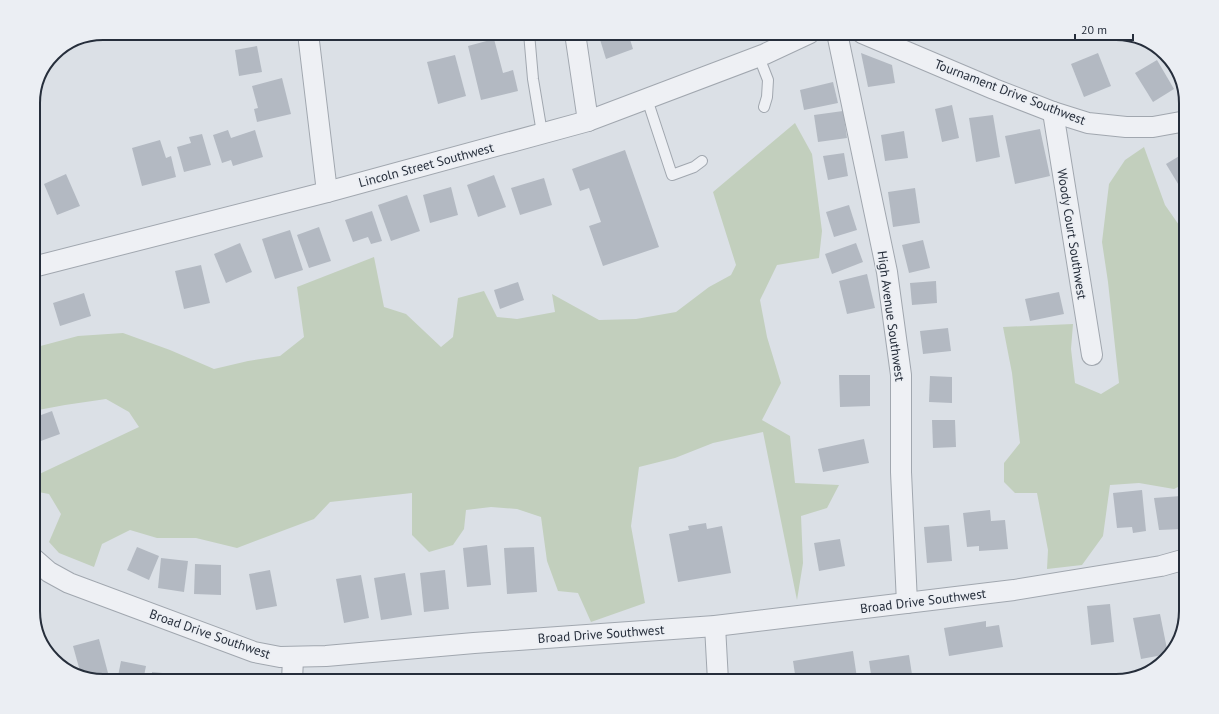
<svg xmlns="http://www.w3.org/2000/svg" width="1219" height="714" font-family="'PT Sans',sans-serif">
<style>
.green{fill:#c2cfbd}
.building{fill:#b3b9c2}
.lines{fill:none;stroke-linecap:round;stroke-linejoin:round}
.service-casing{stroke:#a1a7af;stroke-width:12}
.minor-casing{stroke:#a1a7af;stroke-width:22}
.service{stroke:#eef0f4;stroke-width:10}
.minor{stroke:#eef0f4;stroke-width:20}
.labels{text-anchor:middle;dominant-baseline:central;stroke-width:3;stroke-linejoin:round;paint-order:stroke}
.street-label{font-size:13px;fill:#262e3b;stroke:#ebeef3}
.rim{fill:none;stroke:#262e3b;stroke-width:2}
</style>
<rect width="100%" height="100%" fill="#dbe0e6"/>
<g class="green">
<polygon points="795,123 812,154 822,231 819,258 777,265 760,300 767,337 781,383 762,420 790,436 795,483 839,485 827,508 801,516 803,563 797,600 763,432 713,443 675,458 639,467 631,526 645,603 591,622 578,593 558,591 547,561 541,517 517,509 491,507 466,510 464,529 453,545 429,552 412,535 412,493 330,502 314,519 237,548 196,538 157,538 130,530 102,544 94,567 59,553 49,542 61,514 49,494 33,491 33,477 139,427 129,412 106,399 65,405 33,411 33,348 78,336 123,333 170,350 214,369 248,361 280,356 304,337 297,287 374,257 384,307 406,314 441,347 453,337 458,298 484,291 497,317 517,319 555,312 552,294 599,320 636,319 676,312 709,287 731,275 736,265 713,192"/>
<polygon points="1144,147 1165,205 1186,235 1186,483 1174,489 1139,483 1110,485 1103,536 1082,565 1047,569 1048,550 1037,493 1015,493 1004,482 1004,463 1020,443 1012,373 1003,327 1073,324 1071,349 1075,383 1101,394 1119,383 1108,282 1102,242 1109,184 1125,160"/>
</g>
<g class="building">
<polygon points="255,33 277,33 257,40"/>
<polygon points="598,33 628,33 633,49 606,59"/>
<polygon points="494,39 503,73 513,70 518,91 481,100 468,46"/>
<polygon points="257,46 262,72 239,76 235,50"/>
<polygon points="861,53 892,65 895,83 868,87"/>
<polygon points="1098,53 1111,86 1084,97 1071,64"/>
<polygon points="455,55 466,96 438,104 427,62"/>
<polygon points="1157,60 1174,89 1153,102 1135,73"/>
<polygon points="282,78 291,114 257,122 254,109 258,108 252,86"/>
<polygon points="833,82 838,103 804,110 800,90"/>
<polygon points="952,105 959,138 942,142 935,109"/>
<polygon points="843,111 847,138 818,142 814,115"/>
<polygon points="993,115 1000,157 976,162 969,118"/>
<polygon points="1040,129 1050,176 1015,184 1005,136"/>
<polygon points="228,130 231,138 255,130 263,157 233,166 231,160 222,163 213,135"/>
<polygon points="904,131 908,158 885,161 881,135"/>
<polygon points="202,134 211,165 184,172 177,147 191,143 189,137"/>
<polygon points="160,140 166,158 171,156 176,177 142,186 132,148"/>
<polygon points="625,150 659,247 603,266 589,226 601,222 589,188 580,191 572,169"/>
<polygon points="1186,152 1186,197 1166,164"/>
<polygon points="844,153 848,176 828,180 823,156"/>
<polygon points="66,174 80,206 57,215 44,184"/>
<polygon points="494,175 506,207 478,217 467,185"/>
<polygon points="544,178 552,205 520,215 511,188"/>
<polygon points="451,187 458,215 430,223 423,195"/>
<polygon points="915,188 920,223 893,227 888,192"/>
<polygon points="407,195 420,231 391,241 378,205"/>
<polygon points="33,201 39,217 33,219"/>
<polygon points="849,205 857,230 834,237 826,212"/>
<polygon points="372,211 382,241 371,244 368,237 353,242 345,220"/>
<polygon points="319,227 331,261 309,268 297,235"/>
<polygon points="290,230 303,270 275,279 262,239"/>
<polygon points="923,240 930,268 909,273 902,245"/>
<polygon points="240,243 252,272 226,283 214,254"/>
<polygon points="856,243 863,262 832,274 825,254"/>
<polygon points="201,265 210,303 184,309 175,271"/>
<polygon points="867,274 875,308 847,314 839,281"/>
<polygon points="936,281 937,303 912,305 910,283"/>
<polygon points="518,282 524,300 500,309 494,290"/>
<polygon points="1059,292 1064,314 1030,321 1025,299"/>
<polygon points="84,293 91,316 60,326 53,303"/>
<polygon points="948,328 951,351 923,354 920,331"/>
<polygon points="839,375 870,375 870,406 840,407"/>
<polygon points="930,376 952,377 952,403 929,402"/>
<polygon points="52,411 60,434 38,442 33,429 33,418"/>
<polygon points="932,420 955,420 956,447 933,448"/>
<polygon points="864,439 869,463 823,472 818,449"/>
<polygon points="1142,490 1146,531 1133,533 1132,527 1117,528 1113,493"/>
<polygon points="1181,496 1182,529 1159,530 1154,498"/>
<polygon points="990,510 991,521 1005,520 1008,549 979,551 979,546 967,547 963,513"/>
<polygon points="706,523 707,529 722,526 731,573 678,582 669,534 689,530 688,526"/>
<polygon points="949,525 952,561 927,563 924,527"/>
<polygon points="840,539 845,566 819,571 814,543"/>
<polygon points="487,545 491,585 467,587 463,548"/>
<polygon points="137,547 159,556 149,580 127,570"/>
<polygon points="534,547 537,592 507,594 504,548"/>
<polygon points="161,558 188,561 184,592 158,588"/>
<polygon points="195,564 221,565 221,595 194,594"/>
<polygon points="270,570 277,606 256,610 249,574"/>
<polygon points="445,570 449,609 424,612 420,573"/>
<polygon points="405,573 412,615 381,620 374,578"/>
<polygon points="361,575 369,618 344,623 336,579"/>
<polygon points="1110,604 1114,642 1091,645 1087,606"/>
<polygon points="1160,614 1168,654 1141,659 1133,618"/>
<polygon points="986,621 986,627 999,625 1003,647 949,656 944,628"/>
<polygon points="99,639 108,673 91,678 81,675 73,646"/>
<polygon points="853,651 857,678 838,681 796,681 793,661"/>
<polygon points="909,655 913,681 872,681 869,661"/>
<polygon points="121,661 146,666 143,681 117,681"/>
<polygon points="152,672 173,674 173,681 152,681"/>
</g>
<g class="lines">
<g class="service-casing">
<g id="service">
<polyline points="529,33 533,79 542,133"/>
<polyline points="759,57 768,80 767,97 764,107"/>
<polyline points="647,99 672,175 694,167 702,161"/>
</g>
</g>
<g class="minor-casing">
<g id="minor">
<polyline points="308,33 327,192"/>
<polyline points="575,33 588,121"/>
<polyline points="837,33 887,272 901,375 901,472 907,603"/>
<polyline points="862,33 994,89 1053,112 1088,123 1126,127 1153,127 1186,121"/>
<polyline points="1053,112 1092,355"/>
<polyline points="33,267 327,192 588,121 765,54 810,33"/>
<polyline points="33,558 49,572 69,583 254,652 280,657 326,656 474,643 715,626 1014,590 1161,566 1186,559"/>
<polyline points="715,626 718,681"/>
<polyline points="292,681 293,658"/>
</g>
</g>
<use href="#service" class="service"/>
<use href="#minor" class="minor"/>
</g>
<g class="labels">
<g class="street-label">
<text transform="translate(1010 92) rotate(21)">Tournament Drive Southwest</text>
<text transform="translate(426 165) rotate(-15)">Lincoln Street Southwest</text>
<text transform="translate(1072 234) rotate(81)">Woody Court Southwest</text>
<text transform="translate(891 316) rotate(82)">High Avenue Southwest</text>
<text transform="translate(923 601) rotate(-7)">Broad Drive Southwest</text>
<text transform="translate(210 634) rotate(19)">Broad Drive Southwest</text>
<text transform="translate(601 634) rotate(-4)">Broad Drive Southwest</text>
</g>
</g>
<path d="M0 0H1219V714H0ZM103 40H1116A63 63 0 0 1 1179 103V611A63 63 0 0 1 1116 674H103A63 63 0 0 1 40 611V103A63 63 0 0 1 103 40Z" fill="#ebeef3" fill-rule="evenodd"/>
<path class="rim" d="M103 40H1116A63 63 0 0 1 1179 103V611A63 63 0 0 1 1116 674H103A63 63 0 0 1 40 611V103A63 63 0 0 1 103 40Z"/>
<path d="M1075 34v6h58v-6" fill="none" stroke="#262e3b" stroke-width="2"/>
<text x="1081" y="34" font-size="12" fill="#262e3b" stroke="#ebeef3" stroke-width="3" paint-order="stroke">20 m</text>
</svg>
